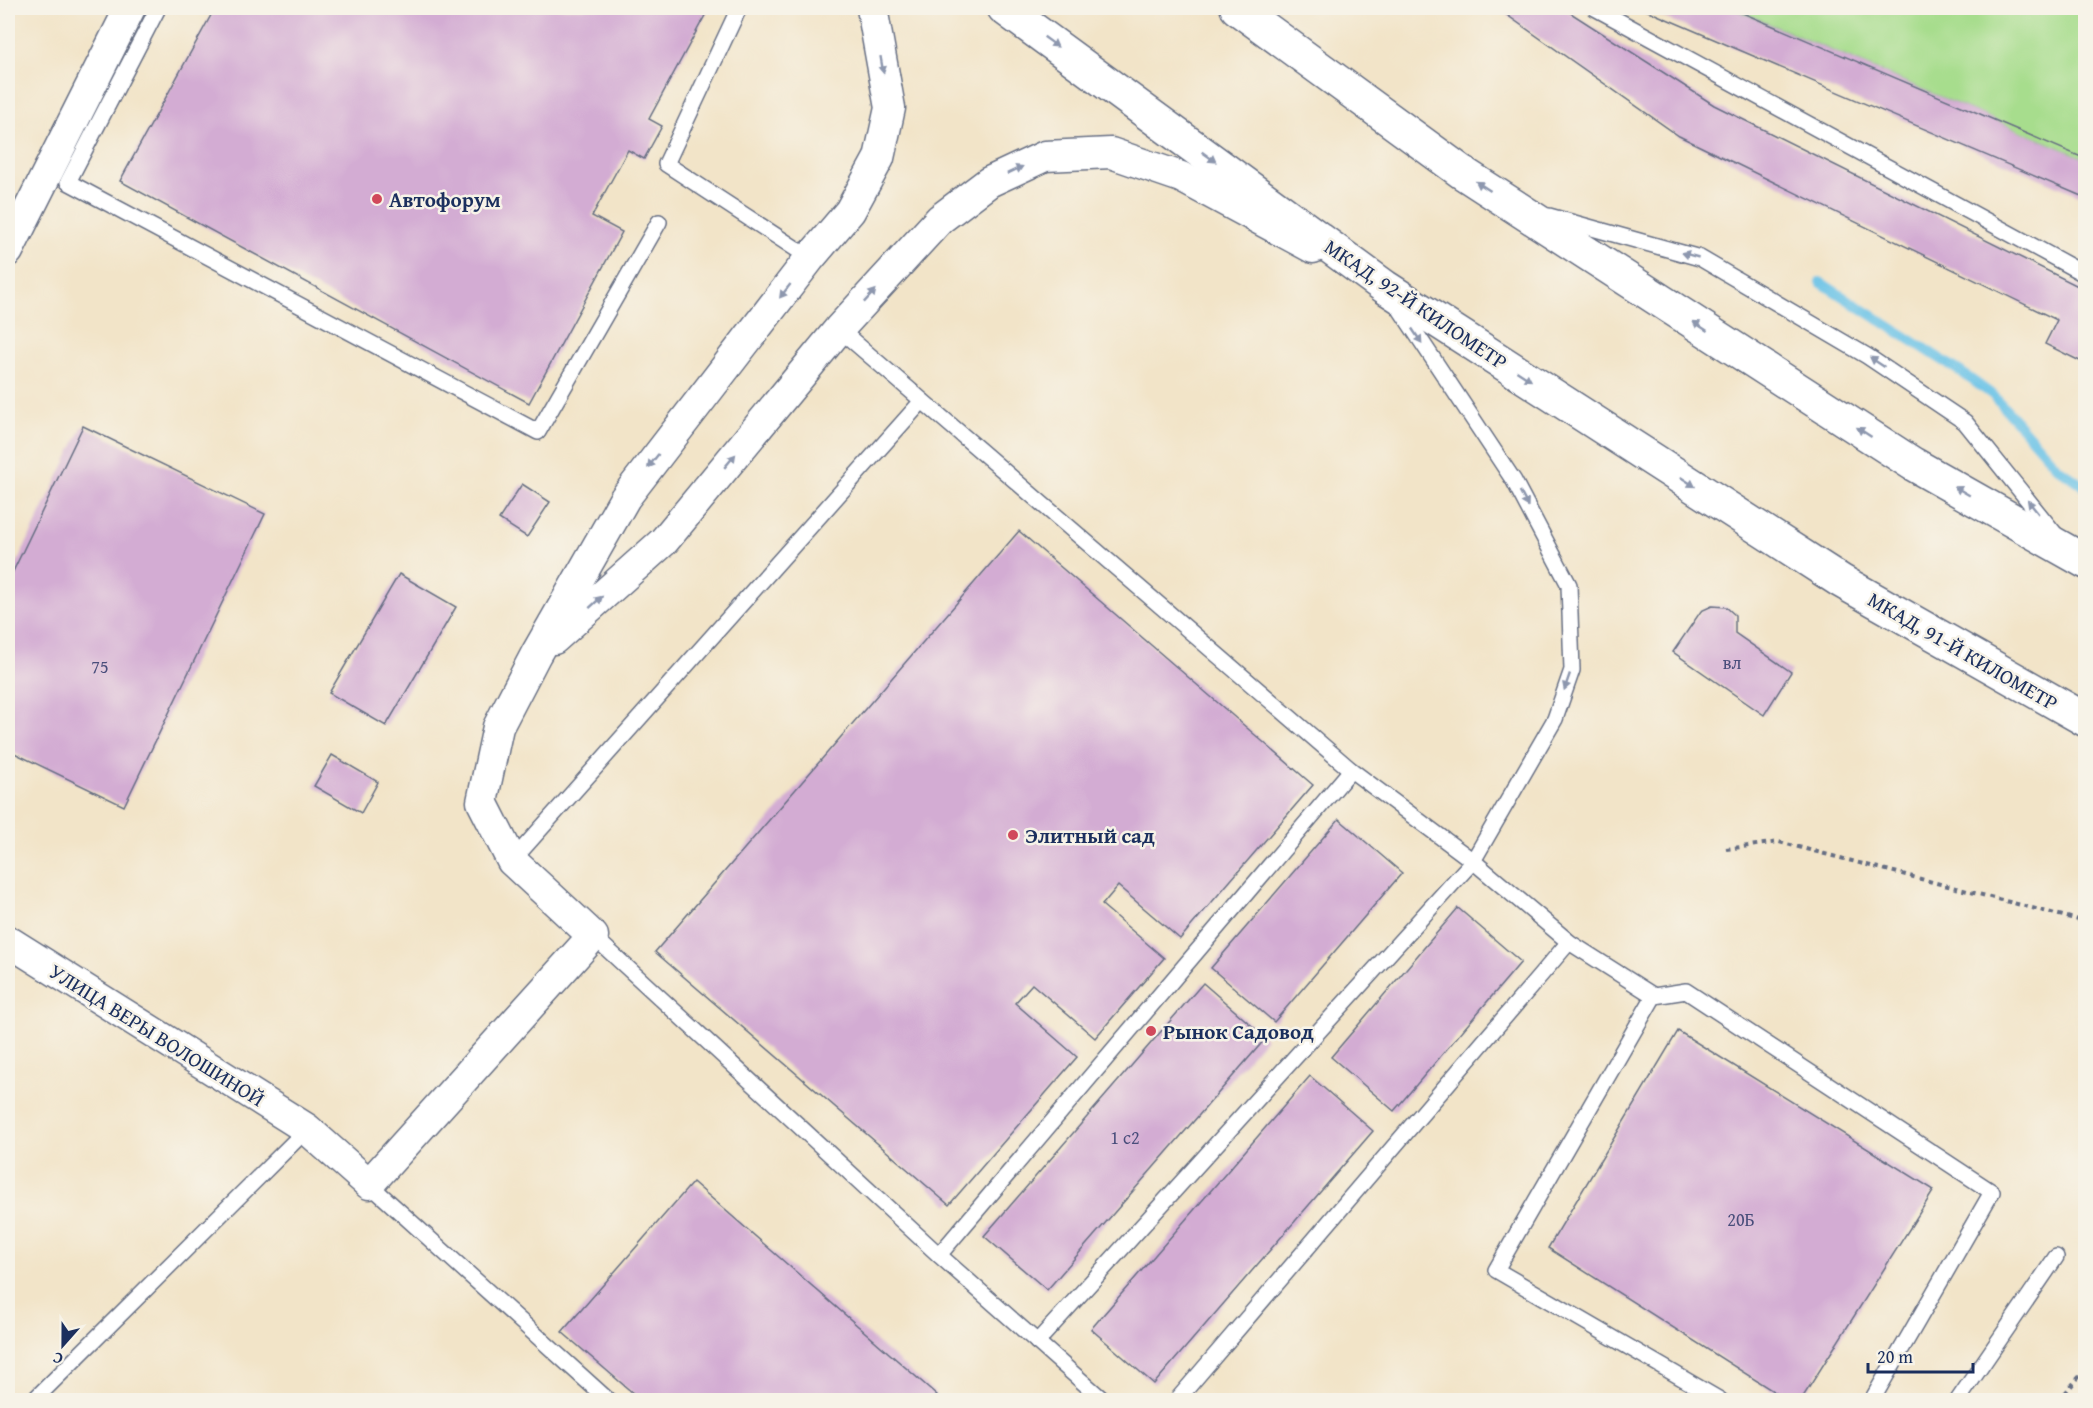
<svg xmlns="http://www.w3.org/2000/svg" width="2093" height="1408" font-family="'Gentium Book Plus',serif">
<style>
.green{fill:#a7dd8d;stroke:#618676;stroke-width:1.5}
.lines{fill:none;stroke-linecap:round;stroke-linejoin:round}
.stream{stroke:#6ac3e7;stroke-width:10}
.building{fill:#d3acd3}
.lane-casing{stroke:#666e83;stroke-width:18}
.street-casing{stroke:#666e83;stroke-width:33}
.highway-casing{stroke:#666e83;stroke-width:36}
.path{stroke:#666e83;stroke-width:4;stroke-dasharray:4.5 4.5;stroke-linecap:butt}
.lane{stroke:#fff;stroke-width:15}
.street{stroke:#fff;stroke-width:30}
.highway{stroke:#fff;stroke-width:33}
.oneway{fill:#8d97ae}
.poi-dot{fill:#d1495b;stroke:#f7f3e8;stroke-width:2}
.labels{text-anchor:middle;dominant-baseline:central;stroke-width:5;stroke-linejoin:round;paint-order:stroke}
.number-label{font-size:18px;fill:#494e7b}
.poi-label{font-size:21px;font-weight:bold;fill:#1b2f5e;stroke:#f7f3e8;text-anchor:start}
.street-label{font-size:21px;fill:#1b2f5e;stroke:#f7f3e8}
</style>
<rect width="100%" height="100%" fill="#f7f3e8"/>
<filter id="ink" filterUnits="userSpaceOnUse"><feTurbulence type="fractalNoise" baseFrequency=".0167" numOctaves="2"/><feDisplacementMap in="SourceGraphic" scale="12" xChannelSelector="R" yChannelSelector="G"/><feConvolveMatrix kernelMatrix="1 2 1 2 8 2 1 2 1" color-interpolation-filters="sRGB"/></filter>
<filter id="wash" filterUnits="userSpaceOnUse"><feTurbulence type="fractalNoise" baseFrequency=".008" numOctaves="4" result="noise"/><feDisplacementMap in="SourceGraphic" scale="24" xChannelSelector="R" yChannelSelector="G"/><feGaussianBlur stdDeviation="1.35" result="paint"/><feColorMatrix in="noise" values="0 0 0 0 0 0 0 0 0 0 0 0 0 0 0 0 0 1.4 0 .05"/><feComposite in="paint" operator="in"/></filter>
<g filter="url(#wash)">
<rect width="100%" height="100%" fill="#f2e4c8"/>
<polygon class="green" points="1731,8 2085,8 2085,159"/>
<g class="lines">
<polyline class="stream" points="1820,282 1961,372 1994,396 2057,467 2086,488"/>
</g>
<g id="blocks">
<g class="building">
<polygon points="215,8 709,8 649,119 662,126 644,159 628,150 592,216 622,232 529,403 120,181"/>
<polygon points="1497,8 1563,8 1714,105 2086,290 2086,364 2045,344 2057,320 1679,136"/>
<polygon points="1641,8 1731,8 2086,159 2086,198"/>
<polygon points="83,426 265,514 124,806 8,750 8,582"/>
<polygon points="522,484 550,502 527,537 499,519"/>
<polygon points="1019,531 1313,785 1180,939 1118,886 1102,905 1164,958 1095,1038 1032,984 1015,1003 1077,1057 949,1205 655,952"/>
<polygon points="399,574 456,607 386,726 329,693"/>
<polygon points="1712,606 1726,607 1735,615 1735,633 1791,672 1764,715 1673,652 1701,611"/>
<polygon points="332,755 378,782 361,813 314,786"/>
<polygon points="1339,819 1402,873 1274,1022 1211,968"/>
<polygon points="1458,908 1521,962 1394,1111 1331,1057"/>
<polygon points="1203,983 1266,1038 1047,1290 984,1236"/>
<polygon points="1678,1031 1934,1190 1801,1400 1787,1400 1548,1248"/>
<polygon points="1310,1076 1373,1131 1154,1384 1091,1329"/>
<polygon points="693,1182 937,1395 932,1400 641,1400 562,1332"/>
</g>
</g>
</g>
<g filter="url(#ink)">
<use href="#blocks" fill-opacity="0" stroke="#666e83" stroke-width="1.5"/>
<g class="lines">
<g class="lane-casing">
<g id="lane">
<polyline points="158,8 68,182 538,432 659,222"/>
<polyline points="739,8 666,164 810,258"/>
<polyline points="1595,8 2086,275"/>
<polyline points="1549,216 1700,258 1867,356 1965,422 2055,534"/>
<polyline points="839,329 1351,770 1473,861 1569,942 1654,996 1496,1270 1720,1400"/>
<polyline points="512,861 922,401"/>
<polyline points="593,936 939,1255 1103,1400"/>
<polyline points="1654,996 1686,991 1992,1192 1872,1400"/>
<polyline points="369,1184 608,1400"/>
<polyline points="939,1255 1351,770"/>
<polyline points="1037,1342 1473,861 1555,719 1572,670 1569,585 1514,481 1398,306"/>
<polyline points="34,1400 307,1129"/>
<polyline points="1177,1400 1569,942"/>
<polyline points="1958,1400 2056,1257"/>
</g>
</g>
<g class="street-casing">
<g id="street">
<polyline points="8,251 130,8"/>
<polyline points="554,639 664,541 839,329 940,219 989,182 1045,156 1111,153 1181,177 1313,248"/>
<polyline points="8,941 307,1129 369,1184 593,936 512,861 482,802 498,727 536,654 625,498 810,258 850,211 879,158 890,108 872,8"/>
</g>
</g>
<g class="highway-casing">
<g id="highway">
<polyline points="1004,8 1385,287 1841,581 2086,720"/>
<polyline points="1237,8 1463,173 1913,464 2086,562"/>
</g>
</g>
<g class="path">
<polyline points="1726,849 1779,842 2086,922"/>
<polyline points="2059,1400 2086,1369"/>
</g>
<use href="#lane" class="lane"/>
<use href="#street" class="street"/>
<use href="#highway" class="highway"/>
</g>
<defs><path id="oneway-solid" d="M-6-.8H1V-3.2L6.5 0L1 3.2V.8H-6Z" transform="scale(1.5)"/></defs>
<g class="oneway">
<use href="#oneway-solid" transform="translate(1051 42) rotate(36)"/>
<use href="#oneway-solid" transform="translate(882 65) rotate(80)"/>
<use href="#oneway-solid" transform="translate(1209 157) rotate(36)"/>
<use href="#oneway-solid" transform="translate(1015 170) rotate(-25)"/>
<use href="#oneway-solid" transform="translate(1483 186) rotate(-147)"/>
<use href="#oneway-solid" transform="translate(1690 255) rotate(-164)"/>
<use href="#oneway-solid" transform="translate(785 291) rotate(128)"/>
<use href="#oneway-solid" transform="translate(870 296) rotate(-47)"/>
<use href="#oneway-solid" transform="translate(1700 326) rotate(-147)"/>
<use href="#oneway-solid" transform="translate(1417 336) rotate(56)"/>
<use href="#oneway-solid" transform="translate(1877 362) rotate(-146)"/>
<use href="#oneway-solid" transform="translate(1524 376) rotate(33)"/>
<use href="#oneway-solid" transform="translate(1864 432) rotate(-147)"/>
<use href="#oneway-solid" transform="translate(653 461) rotate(128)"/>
<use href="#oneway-solid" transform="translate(730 461) rotate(-50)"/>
<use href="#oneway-solid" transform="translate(1688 482) rotate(33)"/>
<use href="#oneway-solid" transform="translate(1962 491) rotate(-150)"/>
<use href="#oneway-solid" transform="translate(1524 499) rotate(62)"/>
<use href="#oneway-solid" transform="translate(2033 507) rotate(-129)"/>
<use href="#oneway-solid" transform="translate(596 602) rotate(-42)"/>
<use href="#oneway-solid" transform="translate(1567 682) rotate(109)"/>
</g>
</g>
<g class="poi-dot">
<circle cx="377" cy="199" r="6"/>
<circle cx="1013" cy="835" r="6"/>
<circle cx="1151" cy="1031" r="6"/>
</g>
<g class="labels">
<g class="number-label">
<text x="1732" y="662">вл</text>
<text x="100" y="666">75</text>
<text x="1125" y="1137">1 с2</text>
<text x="1741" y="1219">20Б</text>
</g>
<g class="poi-label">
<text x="389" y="199">Автофорум</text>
<text x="1025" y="835">Элитный сад</text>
<text x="1163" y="1031">Рынок Садовод</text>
</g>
<g class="street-label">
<text transform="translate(1416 304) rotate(34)">МКАД, 92-Й КИЛОМЕТР</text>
<text transform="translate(1963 651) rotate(30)">МКАД, 91-Й КИЛОМЕТР</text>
<text transform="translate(157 1035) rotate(32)">УЛИЦА ВЕРЫ ВОЛОШИНОЙ</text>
</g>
</g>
<rect width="2093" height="1408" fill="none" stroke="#f7f3e8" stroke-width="30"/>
<g transform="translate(63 1345) rotate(201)" stroke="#f7f3e8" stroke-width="4.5" paint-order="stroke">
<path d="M0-4.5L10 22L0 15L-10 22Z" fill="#1b2f5e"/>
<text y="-9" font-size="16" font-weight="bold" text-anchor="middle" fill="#1b2f5e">С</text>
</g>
<path d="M1868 1363v9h105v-9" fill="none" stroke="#1b2f5e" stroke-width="3"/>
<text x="1877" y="1363" font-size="18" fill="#1b2f5e" stroke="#f7f3e8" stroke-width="4.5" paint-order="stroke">20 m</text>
</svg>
